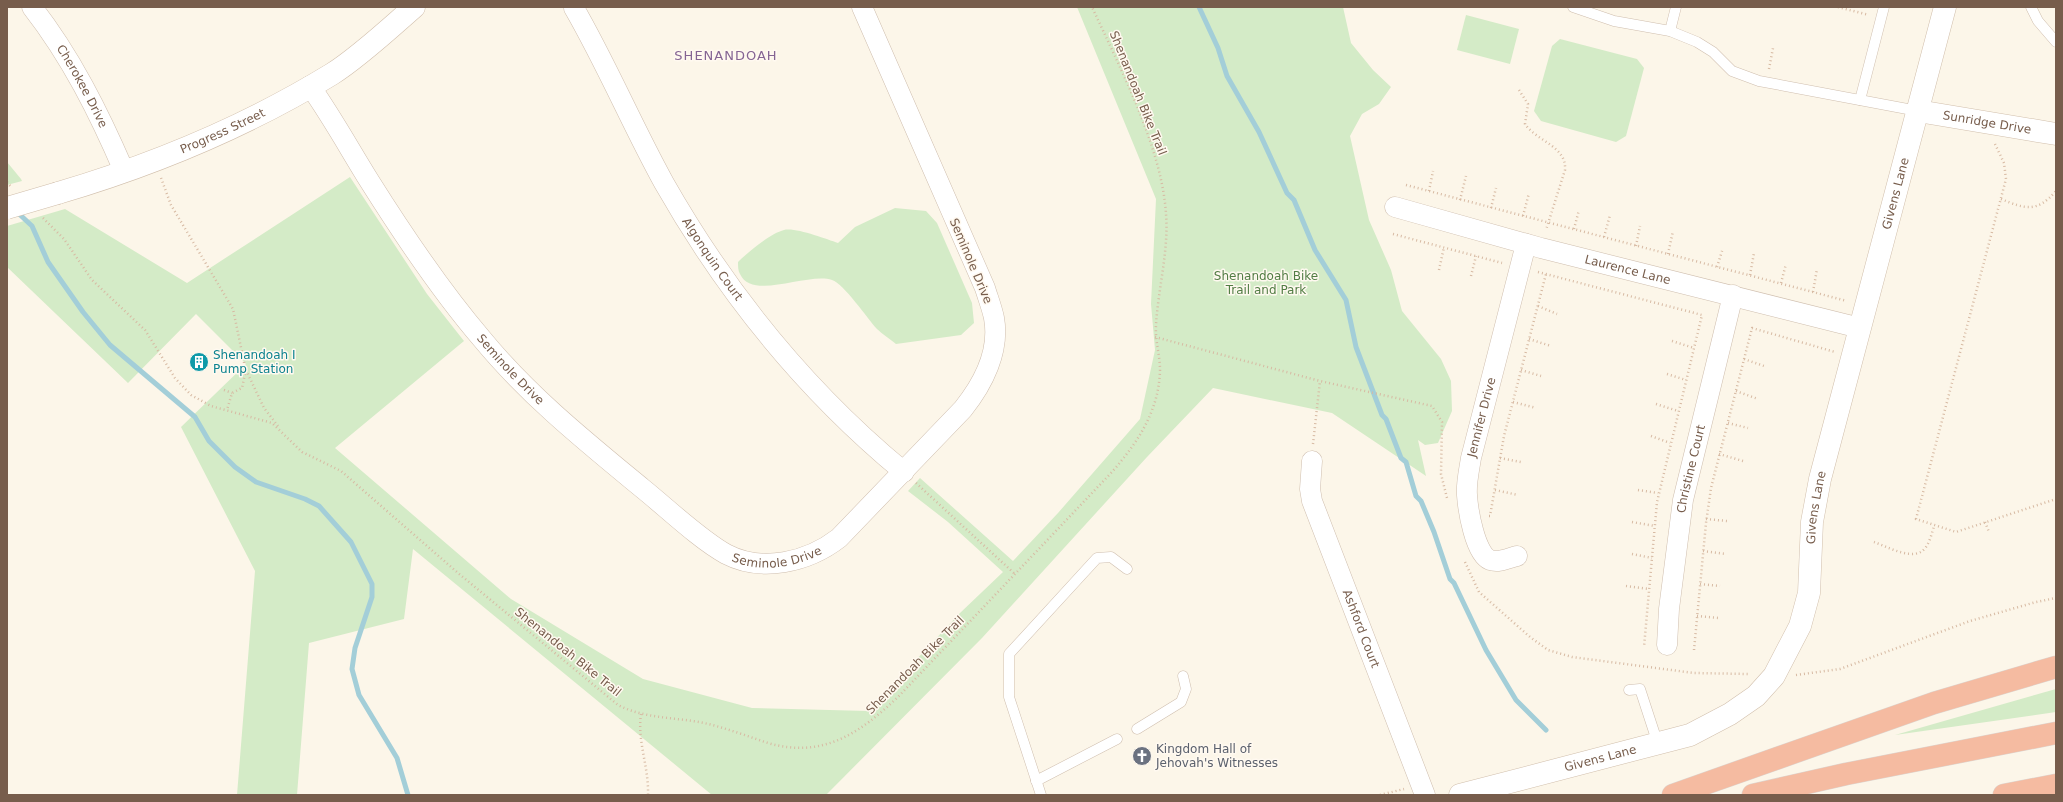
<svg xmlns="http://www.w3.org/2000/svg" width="2063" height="802" font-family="'DejaVu Sans',sans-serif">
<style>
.green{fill:#d4ebc7}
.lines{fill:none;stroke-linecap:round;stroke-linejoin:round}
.stream{stroke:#a3ced8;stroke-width:5}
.lane-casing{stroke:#cfbeae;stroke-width:11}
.street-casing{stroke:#cfbeae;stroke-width:21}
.secondary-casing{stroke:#d1bfac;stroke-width:23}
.highway-casing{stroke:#dcd5d0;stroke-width:23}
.path{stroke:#d7baa3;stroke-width:2.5;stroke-dasharray:1 3;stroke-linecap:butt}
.lane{stroke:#fff;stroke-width:10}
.street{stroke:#fff;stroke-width:20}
.secondary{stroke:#fff;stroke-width:22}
.highway{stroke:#f5bba1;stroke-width:22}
.secondary-bridge-casing{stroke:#d1bfac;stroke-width:23;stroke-linecap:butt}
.secondary-bridge{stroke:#fff;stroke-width:22}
.labels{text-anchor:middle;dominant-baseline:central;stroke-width:3;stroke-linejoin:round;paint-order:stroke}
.street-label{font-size:12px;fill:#775d4c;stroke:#fff9f0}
.park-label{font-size:12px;fill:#527d44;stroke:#fff9f0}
.culture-label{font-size:12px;fill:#0d838f;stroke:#fff9f0;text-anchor:start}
.worship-label{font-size:12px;fill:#5b616d;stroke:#fff9f0;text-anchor:start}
.neighbourhood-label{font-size:13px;letter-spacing:1px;fill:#856493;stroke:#fff9f0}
</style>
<rect width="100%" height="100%" fill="#fcf6e9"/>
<g class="green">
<polygon points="1077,7 1343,7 1351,43 1373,70 1391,87 1379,104 1362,114 1350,136 1369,220 1391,270 1402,311 1441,359 1451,381 1452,411 1438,443 1425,445 1418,440 1426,476 1332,413 1213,388 1147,457 982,638 826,795 712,795 413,549 404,619 309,643 297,795 237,795 255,571 181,427 246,364 196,314 128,383 7,267 7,226 65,209 187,283 350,177 427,294 464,341 335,448 511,599 643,679 752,708 868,711 960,613 1003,572 948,522 908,491 920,478 1013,561 1058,513 1140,419 1155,350 1151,304 1156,199"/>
<polygon points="1466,15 1519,29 1510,64 1457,50"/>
<polygon points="1560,39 1637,59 1644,68 1626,136 1616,142 1541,121 1534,111 1552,46"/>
<polygon points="7,162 21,179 22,181 7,185"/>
<path d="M 895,208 L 926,211 L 937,223 L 972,303 L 974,323 L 961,335 L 896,344 C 890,339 882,334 877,329 C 867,318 844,284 832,280 C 808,272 752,301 740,274 C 738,271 738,266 738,262 C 747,253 771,233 784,230 C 795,227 826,239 838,243 L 855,227 Z"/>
<polygon points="2056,689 2056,712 1895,735"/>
</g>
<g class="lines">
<g class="stream">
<polyline points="1199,7 1218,48 1227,76 1259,132 1287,193 1294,200 1315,250 1346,300 1356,347 1382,415 1386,419 1401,458 1406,462 1416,496 1421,501 1434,532 1450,579 1454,583 1486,650 1516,700 1546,730"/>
<polyline points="16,211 32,226 48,262 83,312 110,345 195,417 209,441 235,467 256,482 305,499 319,506 351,542 372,584 372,597 355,648 352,669 359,695 397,758 408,795"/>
</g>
<g class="lane-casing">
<g id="lane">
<polyline points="1573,7 1614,21 1670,31 1697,42 1713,52 1732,71 1759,81 1918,111"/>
<polyline points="2031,7 2038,21 2056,42"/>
<polyline points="1670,31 1676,7"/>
<polyline points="1860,100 1884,7"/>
<polyline points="1629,690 1640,689 1658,744"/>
<polyline points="1137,729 1181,702 1186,689 1183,676"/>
<polyline points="1036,781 1117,739"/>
<polyline points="1041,795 1009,697 1009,654 1097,558 1111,557 1127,569"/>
</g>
</g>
<g class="street-casing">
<g id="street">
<path id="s1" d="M 32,7 C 71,57 99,113 124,171"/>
<path id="s2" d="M 574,8 C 607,65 632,125 664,183 C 726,292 807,392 904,472"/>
<path id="s3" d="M 310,86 C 332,117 350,150 370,182 C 404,236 440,290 482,339 C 529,396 585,441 642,488 C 667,508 699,539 726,554 C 762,573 808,562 839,538 L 963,409 C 983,384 1000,351 994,318 C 992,308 988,298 985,288 L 862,7"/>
<path id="s4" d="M 1395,207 L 1541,248 L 1860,328"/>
<path id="s5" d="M 1312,461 L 1310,489 L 1312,501 L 1425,795"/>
<path id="s6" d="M 1517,556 C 1509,558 1499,563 1490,560 C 1475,554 1468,510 1467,495 C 1466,483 1469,471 1471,458 L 1526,244"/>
<path id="s7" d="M 1667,645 L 1669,609 L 1683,500 L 1733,295"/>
</g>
</g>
<g class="secondary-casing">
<g id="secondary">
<path id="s8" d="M 1918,111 L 2056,134"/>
<path id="s9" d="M 58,193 C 153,165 247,126 332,74 C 359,57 390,28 414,7"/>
<path id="s10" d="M 1460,795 L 1690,735 L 1730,714 L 1756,696 L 1774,676 L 1800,626 L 1809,593 L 1812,522 L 1820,479 L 1945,7"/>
</g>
</g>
<g class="highway-casing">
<g id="highway">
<polyline points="1673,795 1934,703 2056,667"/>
<polyline points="1753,795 1846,774 2056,733"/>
<polyline points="2004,795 2056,785"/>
</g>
</g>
<g class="path">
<polyline points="1838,7 1869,15"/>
<polyline points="1769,69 1773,48"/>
<path d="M 1519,90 L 1528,104 L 1525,124 C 1536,141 1567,146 1565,170 L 1546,230"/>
<polyline points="1995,144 2004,163 2006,179 1916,519 1956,532 2056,499"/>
<polyline points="161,178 171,205 233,309 244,362 245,374 242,388 232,393 227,410"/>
<polyline points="7,182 11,187"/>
<polyline points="1406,185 1847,301"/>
<polyline points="1429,191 1433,171"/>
<path d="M 2001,199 C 2025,209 2037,213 2056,191"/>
<polyline points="1460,200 1466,176"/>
<polyline points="1491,208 1496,188"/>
<polyline points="1523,216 1529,193"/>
<path d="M 43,218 L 64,239 L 92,280 L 145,330 L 175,378 L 191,395 L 211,406 L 272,423 L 302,452 L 341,471 L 458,573 L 618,705 C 645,719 675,717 704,723 C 726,728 747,736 768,743 C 823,759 860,733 898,697 L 1112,472 C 1138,442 1159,411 1160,370 C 1160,355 1155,341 1156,325 C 1158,290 1169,249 1166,214 C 1162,148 1120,68 1092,7"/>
<polyline points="1574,229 1579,210"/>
<polyline points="1393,234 1502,263"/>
<polyline points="1604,237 1610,215"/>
<polyline points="1636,246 1640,226"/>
<polyline points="1668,254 1673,231"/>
<polyline points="1717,267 1723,248"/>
<polyline points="1439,270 1444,247"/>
<polyline points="1538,272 1702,315 1657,502 1644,647"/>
<polyline points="1750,275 1754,253"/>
<polyline points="1471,276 1476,256"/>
<polyline points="1781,283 1786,264"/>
<polyline points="1813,292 1817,269"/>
<polyline points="1538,306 1557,314"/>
<polyline points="1155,337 1320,381 1432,406 1442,422 1441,474 1447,498"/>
<polyline points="1529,339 1551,346"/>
<polyline points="1672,341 1694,348"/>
<polyline points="1744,359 1764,366"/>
<polyline points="246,370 264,408 278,426"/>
<polyline points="1521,370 1541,376"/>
<polyline points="1667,374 1686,380"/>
<polyline points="224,390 232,393"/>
<polyline points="1736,391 1758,399"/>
<polyline points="1513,402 1536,408"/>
<polyline points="1656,404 1678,411"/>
<polyline points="1728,423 1748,428"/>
<polyline points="1651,436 1670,443"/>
<polyline points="1313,444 1320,381"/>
<polyline points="1719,454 1743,461"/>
<polyline points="1500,458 1521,462"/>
<polyline points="916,483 1016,575"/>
<polyline points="1495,490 1518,495"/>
<polyline points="1638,490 1658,493"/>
<polyline points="1489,516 1490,516 1504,436 1546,274"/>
<polyline points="1706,519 1727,521"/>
<polyline points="1632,522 1655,526"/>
<polyline points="1985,522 1989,532"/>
<path d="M 1874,542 C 1888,547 1916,563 1926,547 C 1930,541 1932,533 1934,526"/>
<polyline points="1703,551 1726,554"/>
<polyline points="1632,554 1652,558"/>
<polyline points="1465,562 1479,592 1530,637 1548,650 1572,657 1694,673 1749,674"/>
<polyline points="1700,584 1720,586"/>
<polyline points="1626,586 1649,589"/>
<polyline points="1697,616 1719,618"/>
<polyline points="1694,650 1706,523 1711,488 1752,328 1835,352"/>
<polyline points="1796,675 1840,669 1970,621 2036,602 2056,598"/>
<path d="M 641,714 C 637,741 649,767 648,795"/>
<polyline points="1380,795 1404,789"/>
</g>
<use href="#lane" class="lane"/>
<use href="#street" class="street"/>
<use href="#secondary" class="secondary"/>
<use href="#highway" class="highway"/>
<g class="secondary-bridge-casing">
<polyline id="secondary-bridge" points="7,208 58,193"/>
</g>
<use href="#secondary-bridge" class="secondary-bridge"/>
</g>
<defs>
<g id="building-disc" transform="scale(1)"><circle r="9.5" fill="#0f9aa8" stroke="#fff9f0"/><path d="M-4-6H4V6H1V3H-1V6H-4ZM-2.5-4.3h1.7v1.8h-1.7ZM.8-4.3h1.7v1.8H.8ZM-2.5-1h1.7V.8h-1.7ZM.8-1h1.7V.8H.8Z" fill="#fff"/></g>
<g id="church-disc" transform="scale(1)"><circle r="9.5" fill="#6b7280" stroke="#fff9f0"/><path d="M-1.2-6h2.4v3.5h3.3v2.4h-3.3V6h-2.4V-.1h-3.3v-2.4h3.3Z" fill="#fff"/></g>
</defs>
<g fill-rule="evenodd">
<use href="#building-disc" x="199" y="362"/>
<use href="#church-disc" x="1142" y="756"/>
</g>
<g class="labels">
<g class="street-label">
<text stroke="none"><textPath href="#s1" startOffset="94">Cherokee Drive</textPath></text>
<text transform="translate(1138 93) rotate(68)">Shenandoah Bike Trail</text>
<text stroke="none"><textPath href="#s8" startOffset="70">Sunridge Drive</textPath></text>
<text stroke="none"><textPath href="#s9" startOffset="176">Progress Street</textPath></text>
<text stroke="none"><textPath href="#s10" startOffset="842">Givens Lane</textPath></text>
<text stroke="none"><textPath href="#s2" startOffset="287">Algonquin Court</textPath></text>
<text transform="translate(971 261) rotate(67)">Seminole Drive</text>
<text stroke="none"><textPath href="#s4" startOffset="241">Laurence Lane</textPath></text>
<text stroke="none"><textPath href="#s3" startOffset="348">Seminole Drive</textPath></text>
<text stroke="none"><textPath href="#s6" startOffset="178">Jennifer Drive</textPath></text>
<text stroke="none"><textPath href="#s7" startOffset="178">Christine Court</textPath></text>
<text stroke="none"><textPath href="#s10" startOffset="518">Givens Lane</textPath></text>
<text stroke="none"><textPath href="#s3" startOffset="685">Seminole Drive</textPath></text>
<text stroke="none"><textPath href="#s5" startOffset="177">Ashford Court</textPath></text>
<text transform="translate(568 652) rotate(39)">Shenandoah Bike Trail</text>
<text transform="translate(915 665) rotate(-45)">Shenandoah Bike Trail</text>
<text stroke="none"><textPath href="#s10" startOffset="145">Givens Lane</textPath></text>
</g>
<g class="park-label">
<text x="1266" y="276">Shenandoah Bike<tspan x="1266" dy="14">Trail and Park</tspan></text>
</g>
<g class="culture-label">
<text x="213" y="355">Shenandoah I<tspan x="213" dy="14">Pump Station</tspan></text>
</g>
<g class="worship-label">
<text x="1156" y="749">Kingdom Hall of<tspan x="1156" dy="14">Jehovah's Witnesses</tspan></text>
</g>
<g class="neighbourhood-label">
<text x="726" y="55">SHENANDOAH</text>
</g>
</g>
<rect width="2063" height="802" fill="none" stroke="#775d4c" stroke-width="16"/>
</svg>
